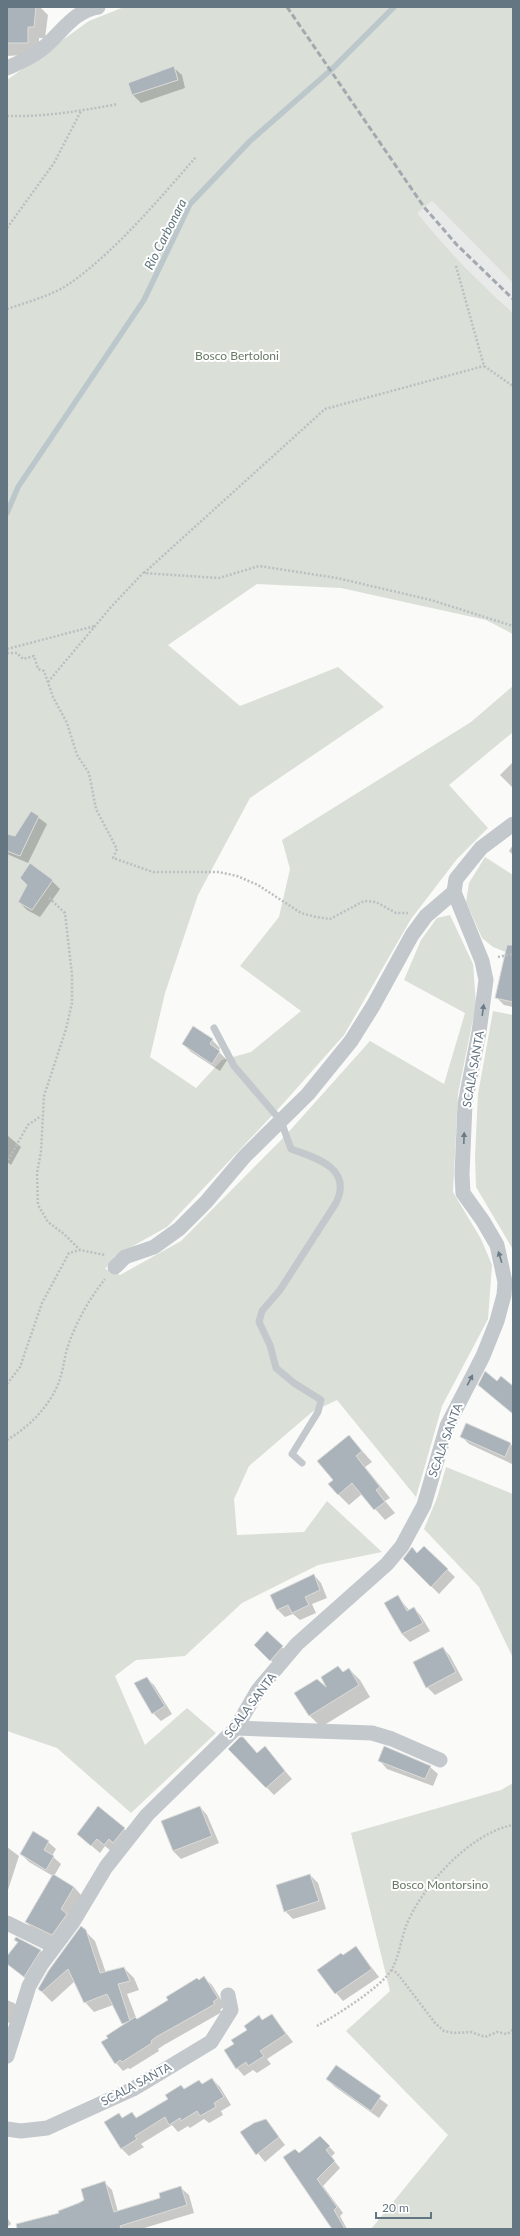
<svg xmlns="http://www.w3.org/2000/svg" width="520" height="2236" font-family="Lato,sans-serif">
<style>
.built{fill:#e8e9e9}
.green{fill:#dadfd7}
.shadow{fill:#0003}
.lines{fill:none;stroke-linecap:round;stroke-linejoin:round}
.stream{stroke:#bbc7cb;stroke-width:5.5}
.building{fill:#aab3b9;stroke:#dcdcda}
.path{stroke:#bbbfc2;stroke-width:2.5;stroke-dasharray:2 2;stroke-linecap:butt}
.service{stroke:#c3c8cc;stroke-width:7}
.minor{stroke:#c3c8cc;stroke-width:15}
.rail{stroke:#a2aab0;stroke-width:3;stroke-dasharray:6 3;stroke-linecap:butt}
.oneway{fill:#6a7a87}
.labels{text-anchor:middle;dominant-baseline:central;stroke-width:4;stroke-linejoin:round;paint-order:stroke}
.park-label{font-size:12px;fill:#687a64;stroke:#fff}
.street-label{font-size:12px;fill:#657683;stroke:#fff}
.water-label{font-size:13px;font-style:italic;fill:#60757c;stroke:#fff}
</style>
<rect width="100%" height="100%" fill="#fafaf8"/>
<polygon class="built" points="432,201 513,283 513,313 483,286 437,238 416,213"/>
<g class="green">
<path d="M 124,7 L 513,7 L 513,283 L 432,201 L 417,213 C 446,249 478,282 513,313 L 513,634 L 486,620 L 341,588 L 257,584 L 168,645 L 240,706 L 338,667 L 384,707 L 250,798 L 198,895 L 165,993 L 150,1057 L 196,1088 L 222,1060 L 251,1052 L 301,1011 L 240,966 L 279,917 L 290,869 L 282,840 L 471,722 L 513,686 L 513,732 L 449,785 L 488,828 L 457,859 L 411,919 L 344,1035 L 281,1106 L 167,1227 L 115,1256 L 105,1269 L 120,1275 L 181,1241 L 285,1136 L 370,1041 L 444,1084 L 465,1013 L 404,980 L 421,940 L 437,918 L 450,915 L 473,964 L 476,1004 L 458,1094 L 453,1192 L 481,1239 L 492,1265 L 488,1319 L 442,1406 L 416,1497 L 337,1400 L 312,1412 L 249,1466 L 234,1499 L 237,1535 L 304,1532 L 327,1501 L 382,1552 L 318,1565 L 242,1603 L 185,1656 L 136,1660 L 115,1676 L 145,1745 L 187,1708 L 216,1733 L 131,1813 L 57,1748 L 7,1731 L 7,80 L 89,21 Z"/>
<polygon points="485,857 513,875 513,955 493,947 482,938 466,902 469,883"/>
<polygon points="493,1011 513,1015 513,1260 512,1248 476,1187 475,1157 478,1094"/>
<polygon points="446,1467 513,1494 513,1658 479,1587 424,1529 437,1498"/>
<polygon points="513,1783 513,2229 371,2229 448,2135 346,2031 390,1991 351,1833 501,1790"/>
</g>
<g class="shadow">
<polygon points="7,7 40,7 48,15 45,38 39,38 39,54 7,56"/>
<polygon points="174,68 182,75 185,88 141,103 133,95 129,84"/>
<polygon points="513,762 513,788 500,775"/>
<polygon points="31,812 47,824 28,863 7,854 7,835 16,837"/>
<polygon points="513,845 513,855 509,851"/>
<polygon points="52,881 60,889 40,917 27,910 19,902 28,885"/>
<polygon points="513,965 513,1007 504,1005 496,997"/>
<polygon points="212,1040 220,1048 218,1051 227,1060 220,1071 191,1052 183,1044"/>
<polygon points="7,1135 21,1147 11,1165 7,1162"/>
<polygon points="349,1436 372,1462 365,1467 390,1498 385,1501 395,1513 385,1520 362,1494 349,1505 338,1494 335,1480"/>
<polygon points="461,1436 510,1444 513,1446 512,1464 469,1444"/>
<polygon points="424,1547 455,1577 439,1594 404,1559 418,1554"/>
<polygon points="314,1575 321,1583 327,1598 312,1604 316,1613 300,1620 293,1614 285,1617 278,1610"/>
<polygon points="398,1597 409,1610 414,1608 421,1616 430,1631 410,1642 402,1634 386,1604"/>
<polygon points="267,1633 290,1655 279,1668 255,1645"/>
<polygon points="443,1648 450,1656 463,1680 435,1695 427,1687"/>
<polygon points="338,1667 344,1673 349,1669 360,1680 370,1697 321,1727 310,1716 296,1694 329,1691"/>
<polygon points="146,1678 154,1685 172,1714 161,1721 153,1713"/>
<polygon points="265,1748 292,1779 274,1795 229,1749 258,1754"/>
<polygon points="380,1761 430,1767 438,1774 433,1786 387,1769"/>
<polygon points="98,1807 132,1836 112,1852 105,1846 100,1853 86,1841"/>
<polygon points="200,1807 207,1815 219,1843 181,1859 173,1851 162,1822"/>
<polygon points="48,1842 56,1849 52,1856 61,1864 54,1876 74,1887 81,1895 60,1942 33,1929 26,1922 53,1876 29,1862 21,1854"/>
<polygon points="7,1847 19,1856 7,1893"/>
<polygon points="310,1875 318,1883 326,1909 293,1919 285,1911"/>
<polygon points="85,1931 95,1941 106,1973 124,1968 134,1978 139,1990 127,1994 137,2020 204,1978 212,1985 225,2006 220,2010 222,2012 164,2045 158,2049 159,2051 130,2069 128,2068 123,2071 116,2063 125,2025 113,2005 94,2012 85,2002 75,1981 52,2002 39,1989"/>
<polygon points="15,1940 41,1951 48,1958 32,1984 7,1963 7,1958 18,1943"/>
<polygon points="356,1947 379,1977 343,2001 336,1993 343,1957"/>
<polygon points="7,2000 14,2003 22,2010 17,2026 7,2022"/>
<polygon points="272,2015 293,2042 267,2059 271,2064 257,2073 253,2070 244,2076 237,2068 235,2044 259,2017 263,2021"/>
<polygon points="336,2066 388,2105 379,2118 335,2087 327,2079"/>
<polygon points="212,2079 220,2087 231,2105 221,2111 223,2115 209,2123 204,2119 190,2128 188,2126 178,2132 172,2125 141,2144 144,2147 129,2156 122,2149 105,2123 119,2114 123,2119 132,2113 137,2118 185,2090 203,2085"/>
<polygon points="266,2120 285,2145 265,2162 242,2133"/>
<polygon points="326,2143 335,2153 331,2157 340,2168 323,2186 343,2213 340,2216 347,2229 333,2229 299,2154"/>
<polygon points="105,2183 112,2190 118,2212 161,2199 181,2188 189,2195 194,2213 141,2229 41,2229 61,2214 60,2211 85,2200"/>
<polygon points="7,2217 11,2224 7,2227"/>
</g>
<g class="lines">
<polyline class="stream" points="7,513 18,487 144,300 190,204 250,141 332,69 394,7"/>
</g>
<g class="building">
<polygon points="7,7 36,7 34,27 28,27 28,43 7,43"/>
<polygon points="174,66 178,80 132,95 128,83"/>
<polygon points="31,811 39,816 20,856 7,851 7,834 15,836"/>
<polygon points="30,863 53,880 32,910 18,902 27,885 20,878"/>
<polygon points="507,945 513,945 513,1002 495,998"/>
<polygon points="193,1026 213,1039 210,1044 220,1051 212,1064 182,1044"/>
<polygon points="485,1371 497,1381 501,1376 513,1386 513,1414 478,1385"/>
<polygon points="466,1423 511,1443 505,1457 460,1437"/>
<polygon points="349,1435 362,1451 356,1456 380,1487 376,1490 385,1502 374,1510 352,1483 338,1495 328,1484 333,1480 317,1461"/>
<polygon points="424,1546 448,1569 431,1587 403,1559 412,1547 417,1553"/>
<polygon points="314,1574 320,1590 305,1597 309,1605 292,1613 288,1605 277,1610 270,1595"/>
<polygon points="398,1595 407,1611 414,1607 423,1623 402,1634 384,1603"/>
<polygon points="267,1631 283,1646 270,1661 254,1645"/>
<polygon points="443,1647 456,1672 426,1688 413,1662"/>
<polygon points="338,1666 343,1672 349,1668 359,1685 309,1716 294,1693 317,1679 326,1687 321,1677"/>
<polygon points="147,1677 165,1706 152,1714 134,1683"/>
<polygon points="240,1737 243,1737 257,1753 265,1746 285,1771 266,1788 228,1749"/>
<polygon points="384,1746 431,1766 425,1779 378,1761"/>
<polygon points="98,1806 125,1828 113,1843 109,1839 104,1845 97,1839 91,1846 77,1834"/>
<polygon points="200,1806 212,1836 173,1851 161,1821"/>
<polygon points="33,1831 49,1841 44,1850 54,1856 46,1870 20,1854"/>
<polygon points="53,1874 74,1887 61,1909 67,1914 52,1935 25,1922"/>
<polygon points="310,1874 319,1901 284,1912 276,1885"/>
<polygon points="81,1926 86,1930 100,1973 124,1967 130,1981 118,1984 130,2021 122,2024 107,1994 84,2003 68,1969 42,1992 38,1989 49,1970"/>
<polygon points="16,1937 41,1950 24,1977 7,1964 7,1956 18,1942 14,1940"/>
<polygon points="356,1946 372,1969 335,1994 317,1970 341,1953 343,1955"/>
<polygon points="204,1976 218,1998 213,2002 215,2004 156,2037 151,2041 152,2043 122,2062 120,2060 115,2064 101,2042 108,2038 106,2036 135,2017 137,2019 142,2016 168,2000 166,1997 197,1978 199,1980"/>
<polygon points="272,2014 286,2034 260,2051 264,2056 248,2066 246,2062 236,2069 224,2050 234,2044 231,2040 247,2030 244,2026 259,2015 262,2020"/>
<polygon points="336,2065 381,2096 371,2111 326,2079"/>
<polygon points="212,2078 224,2097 214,2103 216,2107 200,2116 197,2111 181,2121 180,2118 169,2125 165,2117 135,2136 137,2139 121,2149 104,2122 119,2113 122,2118 132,2112 136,2118 168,2099 165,2095 181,2085 184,2089 199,2080 202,2084"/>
<polygon points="266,2119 279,2137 256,2155 240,2132 254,2123"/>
<polygon points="320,2136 330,2146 326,2150 335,2161 317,2179 337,2207 334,2210 345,2229 332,2229 283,2157 295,2149 299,2153"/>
<polygon points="105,2181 114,2212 160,2198 159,2193 181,2186 187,2205 120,2226 121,2229 17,2229 16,2224 59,2213 58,2211 79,2203 84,2200 81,2189"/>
</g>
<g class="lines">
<g class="path">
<path d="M 7,116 C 45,117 80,111 118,104"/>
<polyline points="7,228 54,163 81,111"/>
<polyline points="456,266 484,366 513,386"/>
<path d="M 7,309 C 27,302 51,296 69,284 C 116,251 159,199 196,157"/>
<polyline points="144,573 325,409 484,366"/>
<polyline points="7,649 95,626"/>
<polyline points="7,653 17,653 23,659 34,656 38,669 44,671 53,697 67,723 77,755 89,773 96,809 117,849 113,858 153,872 219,872 237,876 258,885 301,913 316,917 330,919 364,901 376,902 396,913 408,913"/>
<polyline points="48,682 111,607 143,573 219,578 259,566 337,578 431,600 513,626"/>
<polyline points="49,898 65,913 72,975 72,1003 66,1029 44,1096 41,1152 37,1173 38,1205 48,1222 64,1234 80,1250"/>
<polyline points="498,957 513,954"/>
<polyline points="8,1160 28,1125 41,1116"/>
<polyline points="7,1384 20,1367 42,1303 69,1253 80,1250 105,1255"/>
<path d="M 7,1440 C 30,1426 49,1407 59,1382 C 63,1371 64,1360 67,1349 C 75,1324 89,1299 105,1279"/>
<polyline points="391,1970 397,1973 435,2023 444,2031 454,2033 471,2032 485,2037 497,2032 507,2034 513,2030"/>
<path d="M 317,2026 C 335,2016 382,1987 392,1969 C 399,1956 401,1940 406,1926 C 422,1886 470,1833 513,1825"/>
</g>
<path class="service" d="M 214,1028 L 234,1066 L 281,1121 L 291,1149 C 316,1158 353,1168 336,1203 L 280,1290 L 262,1311 L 259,1322 L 270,1345 L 276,1368 L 294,1383 L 321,1400 L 318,1412 L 292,1454 L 302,1463"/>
<g class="minor">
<path d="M 7,68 C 18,63 33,57 42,49 C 61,34 73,11 98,7"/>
<polyline points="115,1267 125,1257 154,1247 179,1229 206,1202 245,1156 308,1094 351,1041 373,1006 412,935 426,916 454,892"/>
<polyline points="236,1728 372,1733 392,1739 440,1760"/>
<polyline points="7,1923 54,1946"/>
<polyline points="7,2056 29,1986 41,1965 73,1922 106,1867 147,1815 236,1728 258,1690 297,1644 387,1564 402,1546 424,1505 447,1426 483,1356 497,1321 504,1295 505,1282 497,1245 483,1221 463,1193 462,1174 465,1104 479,1032 486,980 482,961 454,892 456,879 481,848 513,824"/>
<polyline points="7,2129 21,2131 47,2128 133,2089 211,2042 231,2010 228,1995"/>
</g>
<polyline class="rail" points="287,7 424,207 457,245 513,299"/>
</g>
<defs><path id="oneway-solid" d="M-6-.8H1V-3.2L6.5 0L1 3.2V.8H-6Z"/></defs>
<g class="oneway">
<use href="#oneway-solid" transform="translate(483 1010) rotate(-82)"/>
<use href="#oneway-solid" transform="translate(464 1138) rotate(-88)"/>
<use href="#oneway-solid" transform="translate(500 1257) rotate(-107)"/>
<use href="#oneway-solid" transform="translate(470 1380) rotate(-62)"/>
</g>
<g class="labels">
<g class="park-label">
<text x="237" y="355">Bosco Bertoloni</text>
<text x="440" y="1884">Bosco Montorsino</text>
</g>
<g class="street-label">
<text transform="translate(473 1069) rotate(-80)">SCALA SANTA</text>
<text transform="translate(445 1440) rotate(-70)">SCALA SANTA</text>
<text transform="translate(250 1705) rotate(-53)">SCALA SANTA</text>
<text transform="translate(136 2084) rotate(-28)">SCALA SANTA</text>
</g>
<g class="water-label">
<text transform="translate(165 234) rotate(-63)">Rio Carbonara</text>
</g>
</g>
<rect width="520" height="2236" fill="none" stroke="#657683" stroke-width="16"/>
<path d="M376 2212v6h55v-6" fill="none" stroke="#657683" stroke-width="2"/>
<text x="382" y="2212" font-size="12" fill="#657683" stroke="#ffffff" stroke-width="3" paint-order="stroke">20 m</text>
</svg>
